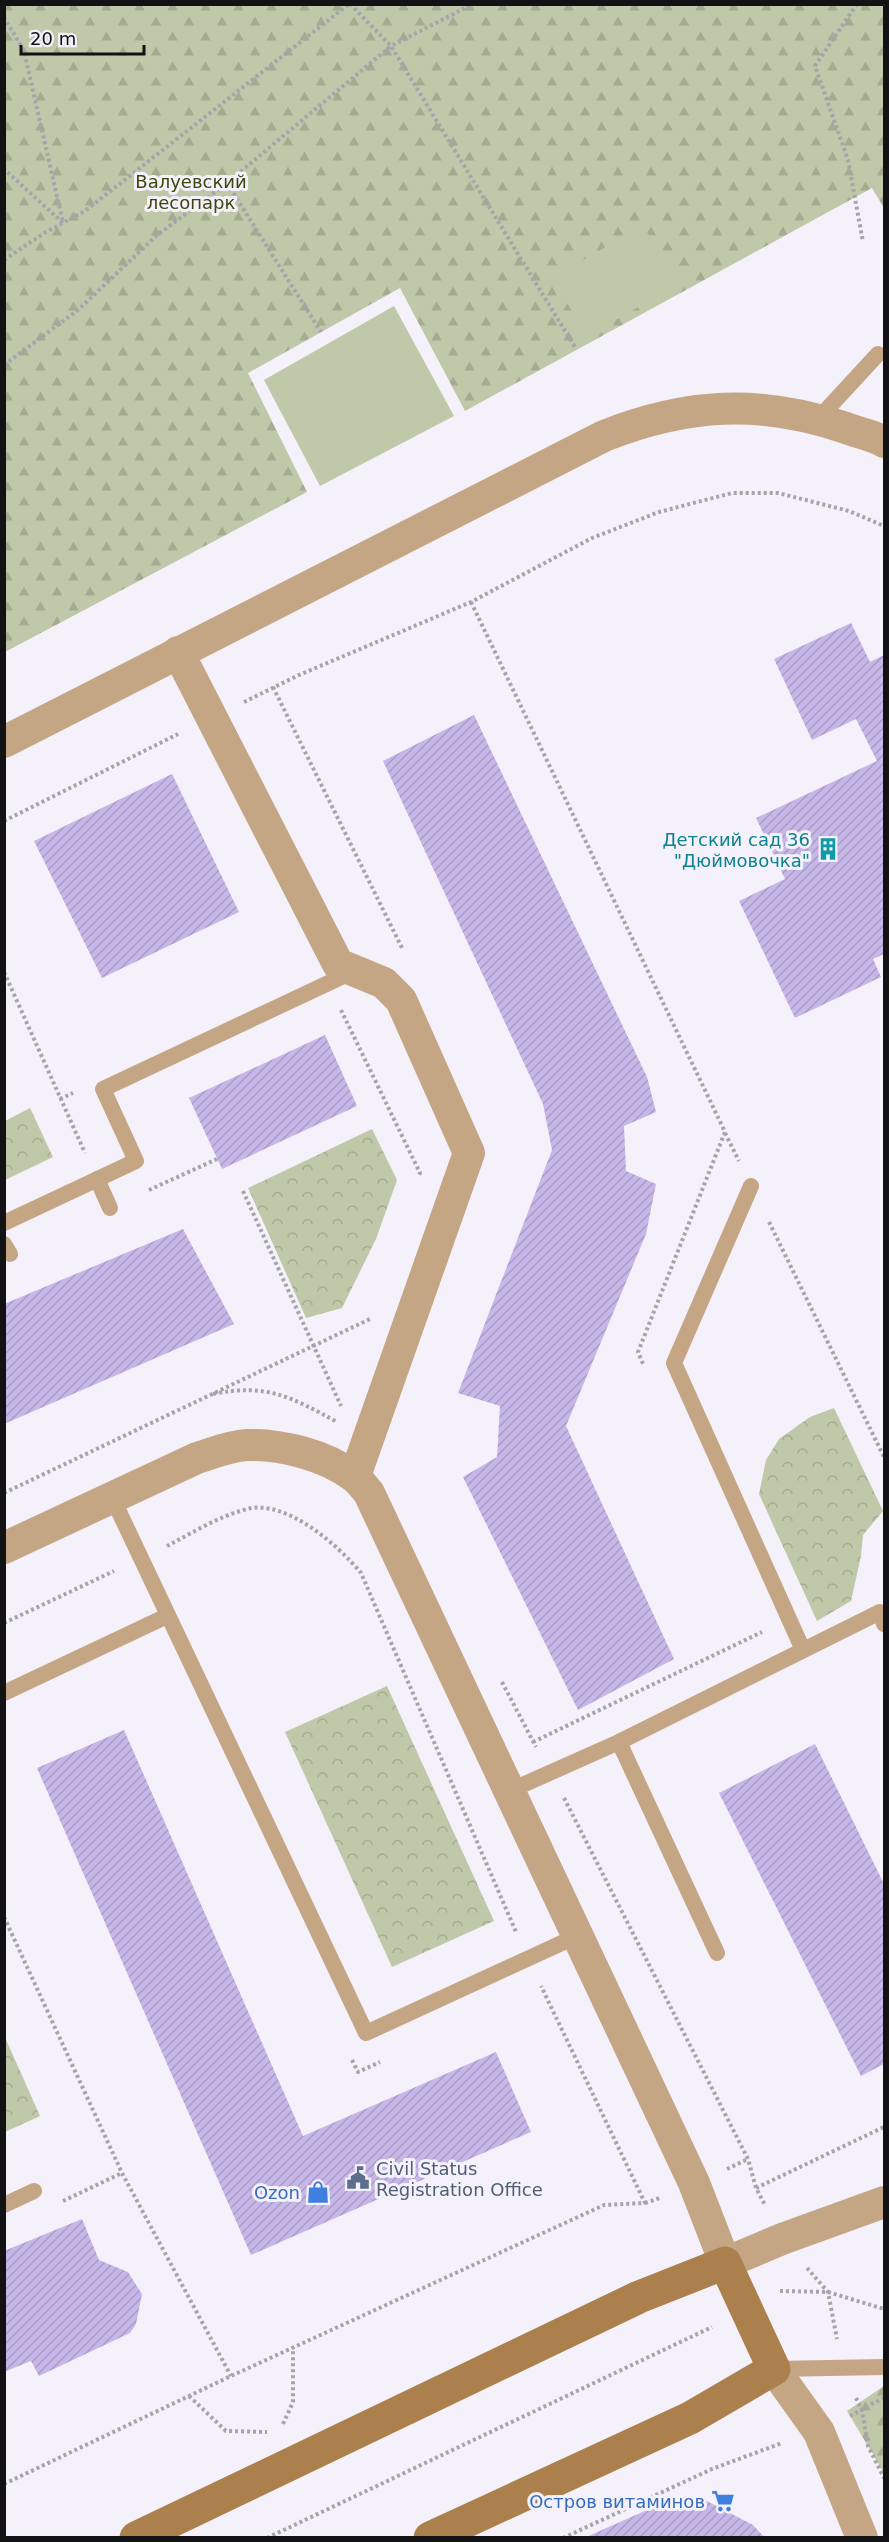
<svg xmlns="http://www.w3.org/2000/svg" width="889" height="2542" font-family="'DejaVu Sans',sans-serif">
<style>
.forest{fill:url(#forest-firs)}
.park{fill:url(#park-crowns)}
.pitch{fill:#c0c8aa}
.building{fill:url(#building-hatch)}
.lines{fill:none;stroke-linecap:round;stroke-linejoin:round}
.path{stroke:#a6a4ab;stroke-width:4;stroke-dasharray:3 3;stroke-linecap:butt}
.lane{stroke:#c5a684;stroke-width:16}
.street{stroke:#c5a684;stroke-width:32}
.secondary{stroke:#ac804c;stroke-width:33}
.labels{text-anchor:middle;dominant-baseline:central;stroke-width:6;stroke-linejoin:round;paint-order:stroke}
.park-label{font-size:18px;fill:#3c470d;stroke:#f4f1fb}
.culture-label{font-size:18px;fill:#0d838f;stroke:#f4f1fb;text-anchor:end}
.service-label{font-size:18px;fill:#4e5e75;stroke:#f4f1fb;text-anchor:start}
.shop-label{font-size:18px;fill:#366cbe;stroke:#f4f1fb;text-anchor:end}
</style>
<defs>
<pattern id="forest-firs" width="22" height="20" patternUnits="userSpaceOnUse" patternTransform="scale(1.5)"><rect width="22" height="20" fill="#c0c8aa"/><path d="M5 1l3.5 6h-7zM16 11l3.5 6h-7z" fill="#a4ab91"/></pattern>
<pattern id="park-crowns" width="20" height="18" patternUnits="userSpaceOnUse" patternTransform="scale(1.5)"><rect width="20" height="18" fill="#c0c8aa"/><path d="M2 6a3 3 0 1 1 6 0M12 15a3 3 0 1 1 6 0" fill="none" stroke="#a4ab91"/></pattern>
<pattern id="building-hatch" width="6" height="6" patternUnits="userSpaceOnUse" patternTransform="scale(1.5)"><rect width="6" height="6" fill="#c6b7e8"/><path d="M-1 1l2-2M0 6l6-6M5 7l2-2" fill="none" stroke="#a99cc6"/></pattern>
</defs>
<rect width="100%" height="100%" fill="#f4f1fb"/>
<g class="forest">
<polygon points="5,5 884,5 884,208 872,188 465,411 400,288 248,373 307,492 5,652"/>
<polygon points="884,2386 884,2473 847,2411"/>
</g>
<g class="park">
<polygon points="30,1108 53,1157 5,1180 5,1121"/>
<polygon points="372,1129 397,1180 376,1239 342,1308 306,1318 248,1188"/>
<polygon points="834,1408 883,1511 863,1535 861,1556 851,1601 817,1621 759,1494 766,1460 779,1439 810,1417"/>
<polygon points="387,1686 494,1921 392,1967 285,1732"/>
<polygon points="4,2035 40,2116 5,2132 4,2132"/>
</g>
<g class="pitch">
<polygon points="643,226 678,284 586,337 553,277"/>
<polygon points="394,306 454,416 320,486 264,380"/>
</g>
<g class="building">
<polygon points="851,623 870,662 884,655 884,954 873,959 881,977 795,1018 739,901 785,879 756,818 877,761 856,719 812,740 774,659"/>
<polygon points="474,715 647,1077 656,1112 624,1126 626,1171 656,1184 646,1234 566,1426 674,1659 578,1710 463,1477 497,1457 500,1406 458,1393 552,1150 543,1104 383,761"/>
<polygon points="172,774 239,912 102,978 34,841"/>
<polygon points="325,1035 357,1106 222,1169 189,1098"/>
<polygon points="183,1229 234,1324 4,1424 4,1304"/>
<polygon points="124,1730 303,2136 496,2052 531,2132 251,2255 37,1768"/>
<polygon points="815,1744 884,1884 884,2064 861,2076 719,1793"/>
<polygon points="82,2219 99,2260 128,2272 142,2294 136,2324 130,2333 39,2376 31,2361 4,2372 4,2251"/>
<polygon points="703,2499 753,2525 765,2538 584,2538 656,2506"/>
</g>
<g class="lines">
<g class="path">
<polyline points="350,4 391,46 576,349"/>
<polyline points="857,4 815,66 848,160 863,242"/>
<polyline points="4,17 24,51 63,223 4,169"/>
<polyline points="227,183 321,332"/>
<polyline points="4,260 46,232 85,211 349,4"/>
<polyline points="4,365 78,310 156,236 227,183 391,46 473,4"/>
<polyline points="471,602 725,1132 638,1352 644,1366"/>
<polyline points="273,687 403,950"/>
<polyline points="244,702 299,675 471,602 592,538 659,512 732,493 778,493 849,511 884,526"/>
<polyline points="4,821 178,734"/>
<polyline points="4,972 85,1153"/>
<polyline points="341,1010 420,1173 418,1177"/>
<polyline points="60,1099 73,1093"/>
<polyline points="725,1133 739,1161"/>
<polyline points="149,1190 217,1159"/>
<polyline points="243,1191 341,1406"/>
<polyline points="769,1222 884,1457"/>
<path d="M 213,1394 C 267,1383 291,1397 337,1422"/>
<polyline points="4,1493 370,1319"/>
<path d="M 167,1546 C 192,1533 219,1516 247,1509 C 286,1499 338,1545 361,1573 L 516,1932"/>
<polyline points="4,1623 114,1571"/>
<polyline points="502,1682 536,1747"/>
<polyline points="533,1742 762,1632"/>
<polyline points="564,1798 748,2159 756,2188 765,2205"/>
<polyline points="4,1917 122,2173 231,2376"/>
<polyline points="352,2060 358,2072 380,2062"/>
<polyline points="727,2169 748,2159"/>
<polyline points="756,2188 884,2127"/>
<polyline points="63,2201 122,2173"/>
<polyline points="645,2203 660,2198"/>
<polyline points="807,2268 828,2292 837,2339"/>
<polyline points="780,2291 828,2292 884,2309"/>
<polyline points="189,2396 226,2431 267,2432"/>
<polyline points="856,2398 862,2410 868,2446 884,2478"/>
<polyline points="850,2416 883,2398"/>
<polyline points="283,2424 293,2402 293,2347"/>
<polyline points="4,2484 231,2376 604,2205 645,2203 541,1986"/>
<polyline points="267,2538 712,2327"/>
<polyline points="563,2538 712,2469 782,2443"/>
</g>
<g class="lane">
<polyline points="818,419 878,354"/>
<polyline points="97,1179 110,1208"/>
<polyline points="751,1186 674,1363 803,1650"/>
<polyline points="4,1223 136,1161 103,1089 354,971"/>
<polyline points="4,1244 10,1254"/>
<polyline points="112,1497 366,2033 577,1936"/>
<polyline points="4,1693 167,1616"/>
<polyline points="619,1742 717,1953"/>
<polyline points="509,1791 619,1742 880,1612 884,1624"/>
<polyline points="4,2205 34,2191"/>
<polyline points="774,2369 884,2367"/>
</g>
<g class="street">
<polyline points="178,652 338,964 384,983 401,1000 469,1153 355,1476"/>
<path d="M 4,742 L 604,436 C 687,403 760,399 846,428 C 858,433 873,435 884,442"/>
<path d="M 4,1548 L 197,1458 C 213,1453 229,1446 247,1445 C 281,1444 325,1455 353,1476 C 359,1480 364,1487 369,1493 L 694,2183 L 725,2263 L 782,2239 L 884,2202"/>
<polyline points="774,2369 819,2432 862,2538"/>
</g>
<polyline class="secondary" points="136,2538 639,2297 725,2263 774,2369 690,2418 430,2538"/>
</g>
<defs>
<g id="building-bare" transform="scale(1.8)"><path d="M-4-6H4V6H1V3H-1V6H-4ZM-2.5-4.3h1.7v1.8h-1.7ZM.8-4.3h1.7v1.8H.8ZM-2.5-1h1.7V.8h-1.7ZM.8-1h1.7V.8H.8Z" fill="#0f9aa8" stroke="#f4f1fb" stroke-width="2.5" paint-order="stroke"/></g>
<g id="civic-bare" transform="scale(1.8)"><path d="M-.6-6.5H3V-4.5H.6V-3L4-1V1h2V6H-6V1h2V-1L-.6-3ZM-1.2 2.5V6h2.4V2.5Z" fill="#5c6f8a" stroke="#f4f1fb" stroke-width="2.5" paint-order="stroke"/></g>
<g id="shop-bare" transform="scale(1.8)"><path d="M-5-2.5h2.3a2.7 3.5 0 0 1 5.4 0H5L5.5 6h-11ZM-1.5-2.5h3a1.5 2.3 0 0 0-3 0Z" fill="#3f7fe0" stroke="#f4f1fb" stroke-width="2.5" paint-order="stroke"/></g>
<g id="supermarket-bare" transform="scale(1.8)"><path d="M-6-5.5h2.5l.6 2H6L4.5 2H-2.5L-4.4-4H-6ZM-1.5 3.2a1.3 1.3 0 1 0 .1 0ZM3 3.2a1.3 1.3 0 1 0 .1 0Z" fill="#3f7fe0" stroke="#f4f1fb" stroke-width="2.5" paint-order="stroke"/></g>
</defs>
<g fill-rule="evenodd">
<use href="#building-bare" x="828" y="849"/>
<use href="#civic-bare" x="358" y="2178"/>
<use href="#shop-bare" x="318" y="2192"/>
<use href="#supermarket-bare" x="723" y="2501"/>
</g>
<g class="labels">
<g class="park-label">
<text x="191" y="181">Валуевский<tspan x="191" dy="21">лесопарк</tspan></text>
</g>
<g class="culture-label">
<text x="810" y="839">Детский сад 36<tspan x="810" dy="21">"Дюймовочка"</tspan></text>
</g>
<g class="service-label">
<text x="376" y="2168">Civil Status<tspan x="376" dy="21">Registration Office</tspan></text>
</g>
<g class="shop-label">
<text x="300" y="2192">Ozon</text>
<text x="705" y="2501">Остров витаминов</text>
</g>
</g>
<rect width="889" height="2542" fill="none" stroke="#121114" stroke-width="12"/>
<path d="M21 45v9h123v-9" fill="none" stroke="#121114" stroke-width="3"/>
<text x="30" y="45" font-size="18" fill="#121114" stroke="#f4f1fb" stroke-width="4.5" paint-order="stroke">20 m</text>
</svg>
